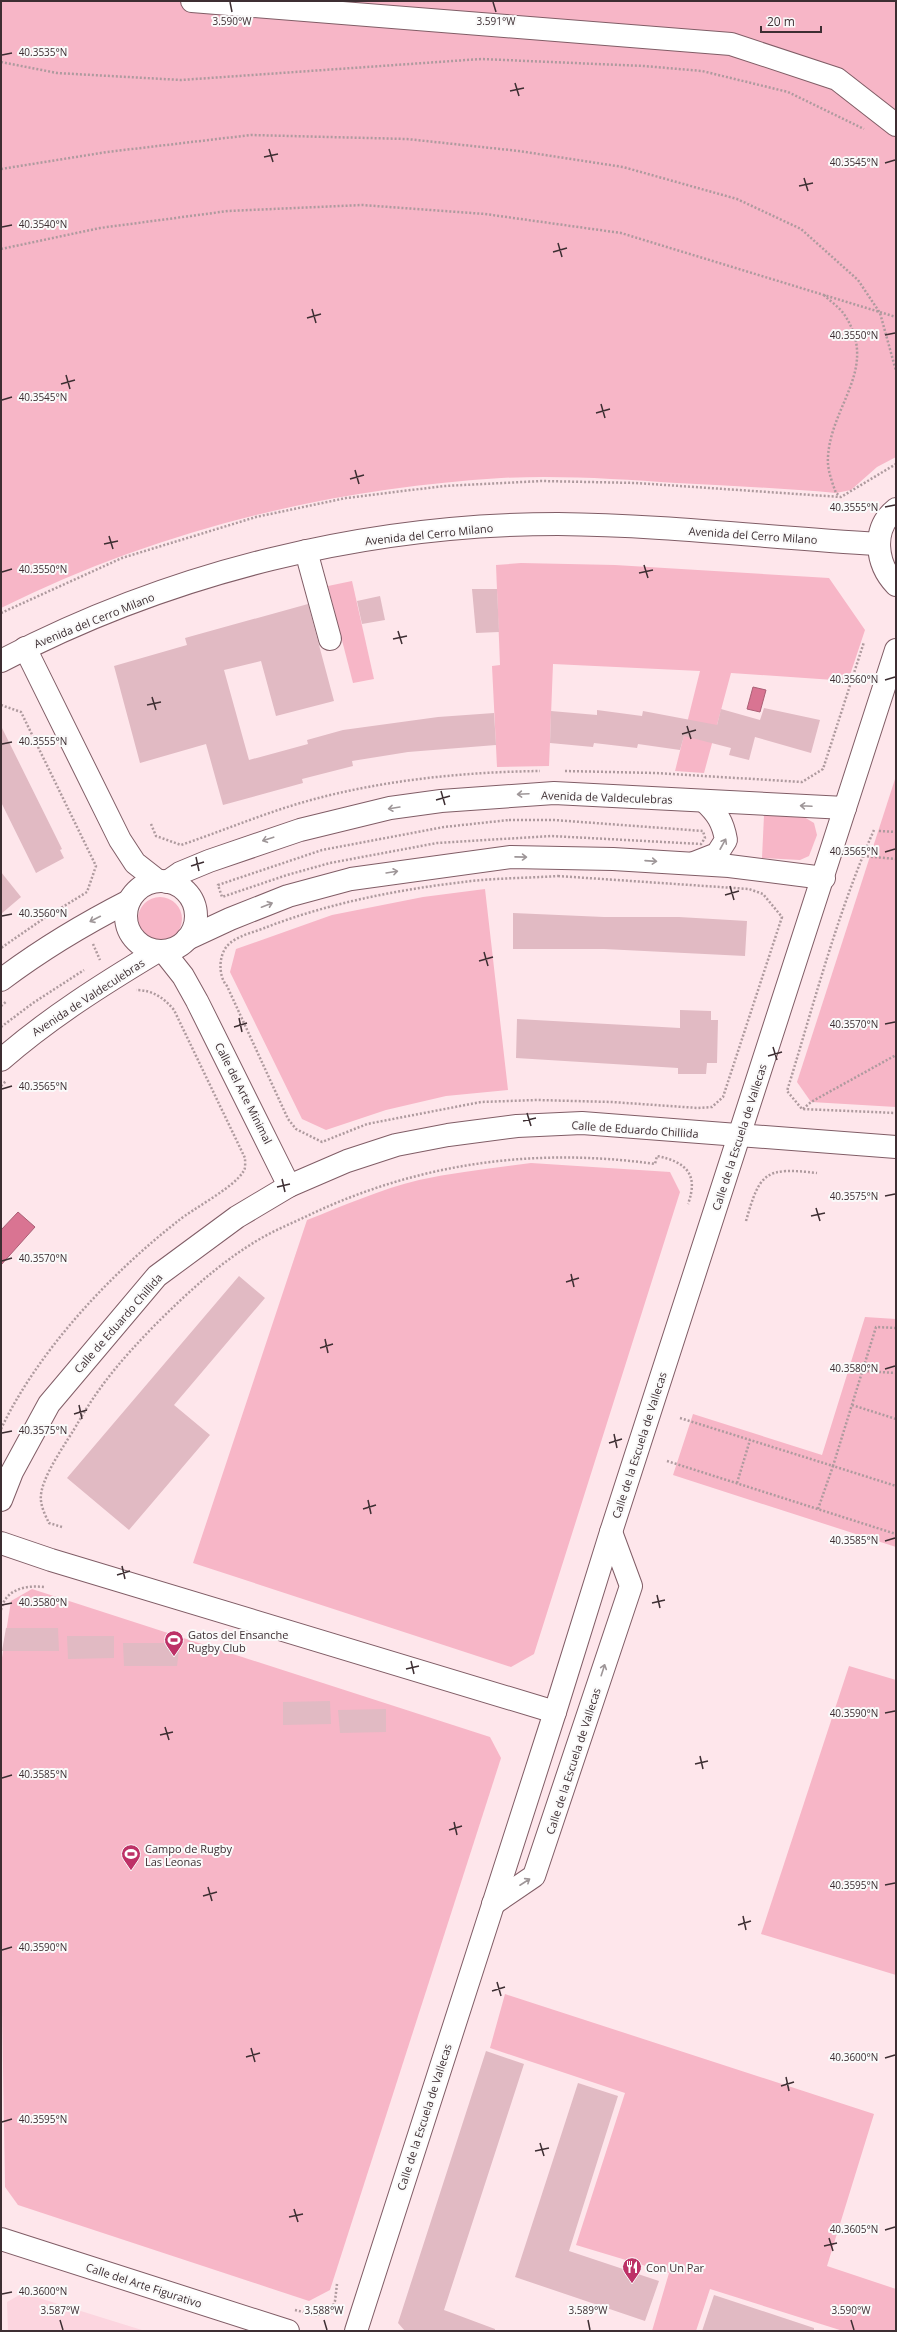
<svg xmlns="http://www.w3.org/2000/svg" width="897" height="2332" font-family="'Open Sans',sans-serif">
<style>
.built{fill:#fcd5df}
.green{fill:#f7b6c7}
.water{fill:#d97492;stroke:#aa5f75}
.building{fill:#e1bac3}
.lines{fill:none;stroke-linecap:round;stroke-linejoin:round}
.minor-casing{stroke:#805d66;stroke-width:24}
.path{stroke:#ae9a9e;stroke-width:2.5;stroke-dasharray:2 2;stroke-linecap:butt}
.minor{stroke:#fff;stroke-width:22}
.oneway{stroke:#9e9698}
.ticks{fill:none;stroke:#3d2e32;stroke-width:1.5}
.labels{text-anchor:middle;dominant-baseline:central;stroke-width:4;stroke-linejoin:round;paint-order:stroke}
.street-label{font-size:11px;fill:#3d2e32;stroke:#fafafa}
.poi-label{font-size:11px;fill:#3d2e32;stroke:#fafafa;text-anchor:start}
.ticks-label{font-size:10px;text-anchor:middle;fill:#3d2e32;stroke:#fafafa;stroke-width:4;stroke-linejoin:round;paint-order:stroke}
</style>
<rect width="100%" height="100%" fill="#fee6eb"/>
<polygon class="built" points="23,2293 145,2331 8,2331 7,2302"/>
<g class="green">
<path d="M 1,1 L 896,1 L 896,457 L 877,467 L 851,490 L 836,493 C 783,488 730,486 677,483 C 619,479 560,475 501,478 C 327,489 158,530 1,608 Z"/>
<polygon points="521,563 615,565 829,578 865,630 848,681 731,673 704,773 675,771 700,671 553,664 549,766 497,767 492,666 500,665 496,565"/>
<polygon points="352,581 374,679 353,683 328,586"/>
<polygon points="896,776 896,1107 811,1102 797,1082"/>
<polygon points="764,815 804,817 814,823 817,835 809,856 800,860 762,858"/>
<polygon points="485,889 508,1090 446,1096 386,1110 326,1130 302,1119 230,972 236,949 332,915 423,897"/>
<circle cx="160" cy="919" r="22"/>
<path d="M 531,1163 L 670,1172 L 680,1192 L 534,1654 L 511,1667 L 193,1563 L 307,1220 C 343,1206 381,1189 419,1180 C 456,1172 493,1168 531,1163 Z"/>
<polygon points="865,1317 896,1319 896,1547 673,1475 693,1414 822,1455"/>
<polygon points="32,1589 490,1737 501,1758 330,2290 309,2301 18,2205 5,2187 1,1946 1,1664 11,1601"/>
<polygon points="849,1666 896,1680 896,1975 761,1934"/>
<polygon points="505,1994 874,2114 827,2266 896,2289 896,2331 843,2331 710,2289 696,2331 652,2331 669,2273 576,2245 625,2093 490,2048"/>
</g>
<g class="water">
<polygon points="753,687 766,690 760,712 747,709"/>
<polygon points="18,1212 35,1227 1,1265 1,1230"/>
</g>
<g class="building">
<polygon points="472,589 497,589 499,632 476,633"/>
<polygon points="380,596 385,620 362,624 357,601"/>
<polygon points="308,604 334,701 276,716 261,661 224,670 249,760 308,744 307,740 343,730 438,717 494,713 496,745 408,752 352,761 353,766 302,779 303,783 223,805 206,744 140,763 114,666 187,645 185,638"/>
<polygon points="764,708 820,720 811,753 755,737 749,760 729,755 731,748 684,736 680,750 638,744 637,748 594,743 593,747 550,743 551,711 597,715 597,710 642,716 643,711 717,725 721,709 760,720"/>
<polygon points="1,726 62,849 60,850 64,858 36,873 1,802"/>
<polygon points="1,872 21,897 1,914"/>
<polygon points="513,913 604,917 679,917 747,921 745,956 604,949 513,949"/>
<polygon points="680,1010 711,1011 711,1020 718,1020 717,1063 707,1063 706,1074 678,1074 678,1068 516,1058 517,1019 680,1028"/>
<polygon points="239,1276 265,1298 174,1405 210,1435 129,1530 67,1478"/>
<polygon points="6,1628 58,1628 59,1651 2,1651"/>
<polygon points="67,1636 114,1636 114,1658 68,1659"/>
<polygon points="123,1643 180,1643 177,1666 124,1666"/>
<polygon points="330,1701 331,1724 283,1725 283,1702"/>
<polygon points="386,1709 386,1732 340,1733 338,1710"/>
<polygon points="486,2051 524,2064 444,2310 495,2329 495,2331 405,2331 398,2323"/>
<polygon points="578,2083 618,2096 569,2251 659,2281 645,2321 515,2277"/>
<polygon points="714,2295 814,2328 814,2331 702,2331"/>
</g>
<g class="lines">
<g class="minor-casing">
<g id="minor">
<polyline points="192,1 731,44 837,79 896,125"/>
<path d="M 896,509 C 871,529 876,564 896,585"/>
<polyline points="306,551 330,639"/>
<polyline points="25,648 120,840 135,863 158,881"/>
<path d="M 1,661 C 171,572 366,524 558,524 C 665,525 772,538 878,544"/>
<path d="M 694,863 L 717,854 L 726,840 C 723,822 717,813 704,801"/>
<circle cx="161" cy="916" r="35"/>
<polyline points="167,882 180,873 209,861 300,830 390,808 441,801 554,793 845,808"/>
<polyline points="187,939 230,919 288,896 351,879 511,857 613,859 729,866 824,878"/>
<polyline points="164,952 183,976 197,1001 289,1186"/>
<path d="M 1,980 C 42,949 84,924 129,901"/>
<path d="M 1,1060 C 49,1018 103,984 158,951"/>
<polyline points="1,1500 12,1472 49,1404 157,1276 237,1217 289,1186 347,1161 396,1145 448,1135 517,1126 582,1123 896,1147"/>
<polyline points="1,1543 51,1560 555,1712"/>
<polyline points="493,1904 534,1876 631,1586 611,1532"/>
<polyline points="1,2239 288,2331"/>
<polyline points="356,2331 555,1712 611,1532 896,650"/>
</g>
</g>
<g class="path">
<polyline points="1,62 57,73 181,80 481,59 644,66 702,71 788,92 864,129"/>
<polyline points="1,169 107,152 251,135 407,139 519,151 623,167 737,199 801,229 858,280 880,313 896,371"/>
<polyline points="1,249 100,228 228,211 362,205 485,214 621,233 896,317"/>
<path d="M 824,295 C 830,301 839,307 844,314 C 880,368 831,404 828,457 C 827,469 832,482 836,493 L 840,496"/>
<polyline points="1,613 122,558 256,517 346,498 444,486 542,481 636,483 841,497 896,464"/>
<polyline points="1,705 21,712 96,866 87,892 43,919 1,948"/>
<polyline points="565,771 655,773 802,782 823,769 864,642"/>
<polygon points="509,820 554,820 703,831 705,838 701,844 551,836 437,843 330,863 287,875 222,897 218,885 322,850 444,827"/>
<path d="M 151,824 L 156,836 L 181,845 C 225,830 267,812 311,800 C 384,780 464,772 540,771"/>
<path d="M 874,830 C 837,913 814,1004 787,1091 L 802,1109 L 896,1113"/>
<polyline points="879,831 896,832"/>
<polyline points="863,856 896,859"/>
<path d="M 558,876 L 749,889 L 763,894 L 782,917 L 723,1097 L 712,1107 L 698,1108 L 612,1102 L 537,1100 L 481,1102 L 367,1124 L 322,1142 L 296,1129 L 288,1119 L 227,986 C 218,976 218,954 229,944 C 239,935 255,932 267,927 C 332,902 402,889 471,881 C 500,878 529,878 558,876 Z"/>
<polyline points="93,944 100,960"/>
<polyline points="1,1006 7,1001"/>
<polyline points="1,1027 33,1003 84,970"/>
<polyline points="1,1086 6,1081"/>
<polyline points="803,1109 811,1102 896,1055"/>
<path d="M 746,1221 C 760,1172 765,1167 817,1173"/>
<polyline points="863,1371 896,1373"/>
<polyline points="852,1405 896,1419"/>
<polyline points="680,1418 833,1466 876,1327 896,1328"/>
<path d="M 1,1429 C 38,1351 110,1274 178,1221 C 194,1208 233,1188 243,1172 C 246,1169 245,1162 245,1158 L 174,1010 C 164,998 153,990 136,990"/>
<polyline points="667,1461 896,1534"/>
<polyline points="737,1483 750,1440"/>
<polyline points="818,1509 833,1466 896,1486"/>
<path d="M 62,1527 L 49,1523 C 46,1517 42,1509 41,1501 C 38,1480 68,1441 79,1421 C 101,1383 124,1357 154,1326 C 184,1296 215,1267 250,1245 C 268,1233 288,1225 307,1216 C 418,1163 534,1147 655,1164 L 657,1156 C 686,1162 699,1174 688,1204"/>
<path d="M 1,1610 C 5,1589 26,1585 44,1587"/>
<polyline points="295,2310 316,2315 330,2313 335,2301 337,2284"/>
</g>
<use href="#minor" class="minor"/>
</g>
<defs><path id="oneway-shaft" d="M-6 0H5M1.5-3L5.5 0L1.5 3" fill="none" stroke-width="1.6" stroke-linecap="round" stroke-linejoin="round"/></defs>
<g class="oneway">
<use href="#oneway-shaft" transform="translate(523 794) rotate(177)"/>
<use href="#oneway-shaft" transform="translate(806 806) rotate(-177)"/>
<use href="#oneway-shaft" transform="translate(394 808) rotate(171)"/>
<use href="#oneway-shaft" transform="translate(268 839) rotate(162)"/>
<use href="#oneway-shaft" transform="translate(723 844) rotate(-61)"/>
<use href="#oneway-shaft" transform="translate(521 857) rotate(1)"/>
<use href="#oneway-shaft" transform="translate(651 861) rotate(4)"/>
<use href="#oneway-shaft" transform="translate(392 872) rotate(-9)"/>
<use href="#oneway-shaft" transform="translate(267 905) rotate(-21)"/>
<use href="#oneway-shaft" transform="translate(95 919) rotate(153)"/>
<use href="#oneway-shaft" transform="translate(603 1670) rotate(-72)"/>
<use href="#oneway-shaft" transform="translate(525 1882) rotate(-33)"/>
</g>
<path class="ticks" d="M 230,2 L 232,12M 493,2 L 496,12M 2,55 L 12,53M 515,83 L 519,96M 510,91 L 524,88M 269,149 L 273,162M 264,157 L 278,154M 885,163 L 895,160M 804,178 L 808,191M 799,186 L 813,183M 2,227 L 12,225M 558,243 L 562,257M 553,252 L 567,248M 312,309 L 316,323M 307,318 L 321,314M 885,335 L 895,333M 66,375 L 70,389M 61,384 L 75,380M 2,400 L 12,397M 601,404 L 605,418M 596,413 L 610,409M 355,470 L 359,484M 350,479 L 364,475M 885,507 L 895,505M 109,536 L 113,549M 104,544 L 118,541M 644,565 L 648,578M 2,572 L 12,569M 639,573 L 653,570M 398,631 L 402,644M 393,639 L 407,636M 885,680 L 895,677M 152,697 L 156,710M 147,705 L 161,702M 687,726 L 691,739M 682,734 L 696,730M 2,744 L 12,742M 441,791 L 445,805M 436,800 L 450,796M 885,852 L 895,849M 196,857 L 199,871M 191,866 L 204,862M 730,886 L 734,900M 725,895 L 739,891M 2,916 L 12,914M 484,952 L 488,966M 479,961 L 493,957M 239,1018 L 242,1032M 885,1024 L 895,1022M 234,1027 L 247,1023M 773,1047 L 777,1060M 768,1056 L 782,1052M 2,1089 L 12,1086M 527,1113 L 531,1126M 523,1121 L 536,1118M 282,1179 L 285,1192M 277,1187 L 290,1184M 885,1196 L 895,1194M 816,1208 L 820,1221M 811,1216 L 825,1213M 2,1261 L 12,1258M 571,1274 L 574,1287M 566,1282 L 579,1278M 325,1339 L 328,1353M 320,1348 L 333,1344M 885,1369 L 895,1366M 79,1405 L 82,1419M 74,1414 L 87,1410M 2,1433 L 12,1431M 614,1434 L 617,1448M 609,1443 L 622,1439M 368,1500 L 371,1514M 363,1509 L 376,1505M 885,1541 L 895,1538M 122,1566 L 125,1579M 117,1575 L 130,1571M 657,1595 L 660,1608M 652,1603 L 665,1600M 2,1605 L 12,1603M 411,1661 L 414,1674M 406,1669 L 419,1666M 885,1713 L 895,1711M 165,1727 L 169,1740M 160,1735 L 173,1732M 700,1756 L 703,1769M 695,1764 L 708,1761M 2,1778 L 12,1775M 454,1822 L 457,1835M 449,1830 L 462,1826M 885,1885 L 895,1883M 208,1887 L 212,1901M 203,1896 L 217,1892M 743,1916 L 746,1930M 738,1925 L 751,1921M 2,1950 L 12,1947M 497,1982 L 501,1996M 492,1991 L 505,1987M 251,2048 L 255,2062M 246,2057 L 260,2053M 885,2058 L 895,2055M 786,2077 L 789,2091M 781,2086 L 794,2082M 2,2122 L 12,2119M 540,2143 L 544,2156M 535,2151 L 549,2148M 294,2209 L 298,2222M 289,2217 L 303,2214M 885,2230 L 895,2227M 829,2238 L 833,2251M 824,2246 L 837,2243M 2,2294 L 12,2292M 60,2320 L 63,2330M 324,2320 L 327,2330M 588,2320 L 590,2330M 851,2320 L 854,2330"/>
<defs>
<g id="stadium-pin" transform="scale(1)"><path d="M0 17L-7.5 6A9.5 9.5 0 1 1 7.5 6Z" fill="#bd3167" stroke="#fafafa"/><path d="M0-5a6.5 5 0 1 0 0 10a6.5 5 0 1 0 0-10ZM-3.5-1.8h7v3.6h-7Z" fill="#fff"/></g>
<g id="restaurant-pin" transform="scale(1)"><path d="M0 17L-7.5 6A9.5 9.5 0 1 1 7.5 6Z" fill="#bd3167" stroke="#fafafa"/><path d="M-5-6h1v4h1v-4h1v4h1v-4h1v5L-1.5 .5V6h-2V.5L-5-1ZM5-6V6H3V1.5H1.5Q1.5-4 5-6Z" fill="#fff"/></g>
</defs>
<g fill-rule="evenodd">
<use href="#stadium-pin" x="174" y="1640"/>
<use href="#stadium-pin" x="131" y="1854"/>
<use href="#restaurant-pin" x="632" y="2267"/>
</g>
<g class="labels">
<g class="street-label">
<text transform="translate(429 534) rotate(-6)">Avenida del Cerro Milano</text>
<text transform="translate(753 535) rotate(4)">Avenida del Cerro Milano</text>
<text transform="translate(94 620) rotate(-22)">Avenida del Cerro Milano</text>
<text transform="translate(607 797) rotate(2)">Avenida de Valdeculebras</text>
<text transform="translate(88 997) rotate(-33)">Avenida de Valdeculebras</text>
<text transform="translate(244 1093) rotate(63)">Calle del Arte Minimal</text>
<text transform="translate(635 1129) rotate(4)">Calle de Eduardo Chillida</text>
<text transform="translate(739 1137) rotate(-72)">Calle de la Escuela de Vallecas</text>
<text transform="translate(118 1323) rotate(-49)">Calle de Eduardo Chillida</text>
<text transform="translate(639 1445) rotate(-72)">Calle de la Escuela de Vallecas</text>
<text transform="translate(573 1761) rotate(-72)">Calle de la Escuela de Vallecas</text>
<text transform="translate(424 2117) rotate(-72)">Calle de la Escuela de Vallecas</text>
<text transform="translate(144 2285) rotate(18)">Calle del Arte Figurativo</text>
</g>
<g class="poi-label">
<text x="188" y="1634">Gatos del Ensanche<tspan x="188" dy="13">Rugby Club</tspan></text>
<text x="145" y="1848">Campo de Rugby<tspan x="145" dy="13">Las Leonas</tspan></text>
<text x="646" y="2267">Con Un Par</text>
</g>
</g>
<g class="ticks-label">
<text x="232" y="25">3.590°W</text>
<text x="496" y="25">3.591°W</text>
<text x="43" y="56">40.3535°N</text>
<text x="854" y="166">40.3545°N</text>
<text x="43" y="228">40.3540°N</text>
<text x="854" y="339">40.3550°N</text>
<text x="43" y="401">40.3545°N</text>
<text x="854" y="511">40.3555°N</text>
<text x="43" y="573">40.3550°N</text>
<text x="854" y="683">40.3560°N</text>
<text x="43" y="745">40.3555°N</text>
<text x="854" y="855">40.3565°N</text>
<text x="43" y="917">40.3560°N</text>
<text x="854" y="1028">40.3570°N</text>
<text x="43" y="1090">40.3565°N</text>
<text x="854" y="1200">40.3575°N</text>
<text x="43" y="1262">40.3570°N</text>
<text x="854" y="1372">40.3580°N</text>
<text x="43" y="1434">40.3575°N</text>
<text x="854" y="1544">40.3585°N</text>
<text x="43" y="1606">40.3580°N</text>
<text x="854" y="1717">40.3590°N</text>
<text x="43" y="1778">40.3585°N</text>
<text x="854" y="1889">40.3595°N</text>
<text x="43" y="1951">40.3590°N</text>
<text x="854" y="2061">40.3600°N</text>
<text x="43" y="2123">40.3595°N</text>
<text x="854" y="2233">40.3605°N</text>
<text x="43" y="2295">40.3600°N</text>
<text x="60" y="2314">3.587°W</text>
<text x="324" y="2314">3.588°W</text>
<text x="588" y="2314">3.589°W</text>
<text x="851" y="2314">3.590°W</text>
</g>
<rect width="897" height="2332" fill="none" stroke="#3d2e32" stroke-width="4"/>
<path d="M761 26v6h60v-6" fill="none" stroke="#3d2e32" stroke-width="2"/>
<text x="767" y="26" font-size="12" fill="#3d2e32" stroke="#fafafa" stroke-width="3" paint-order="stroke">20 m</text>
</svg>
